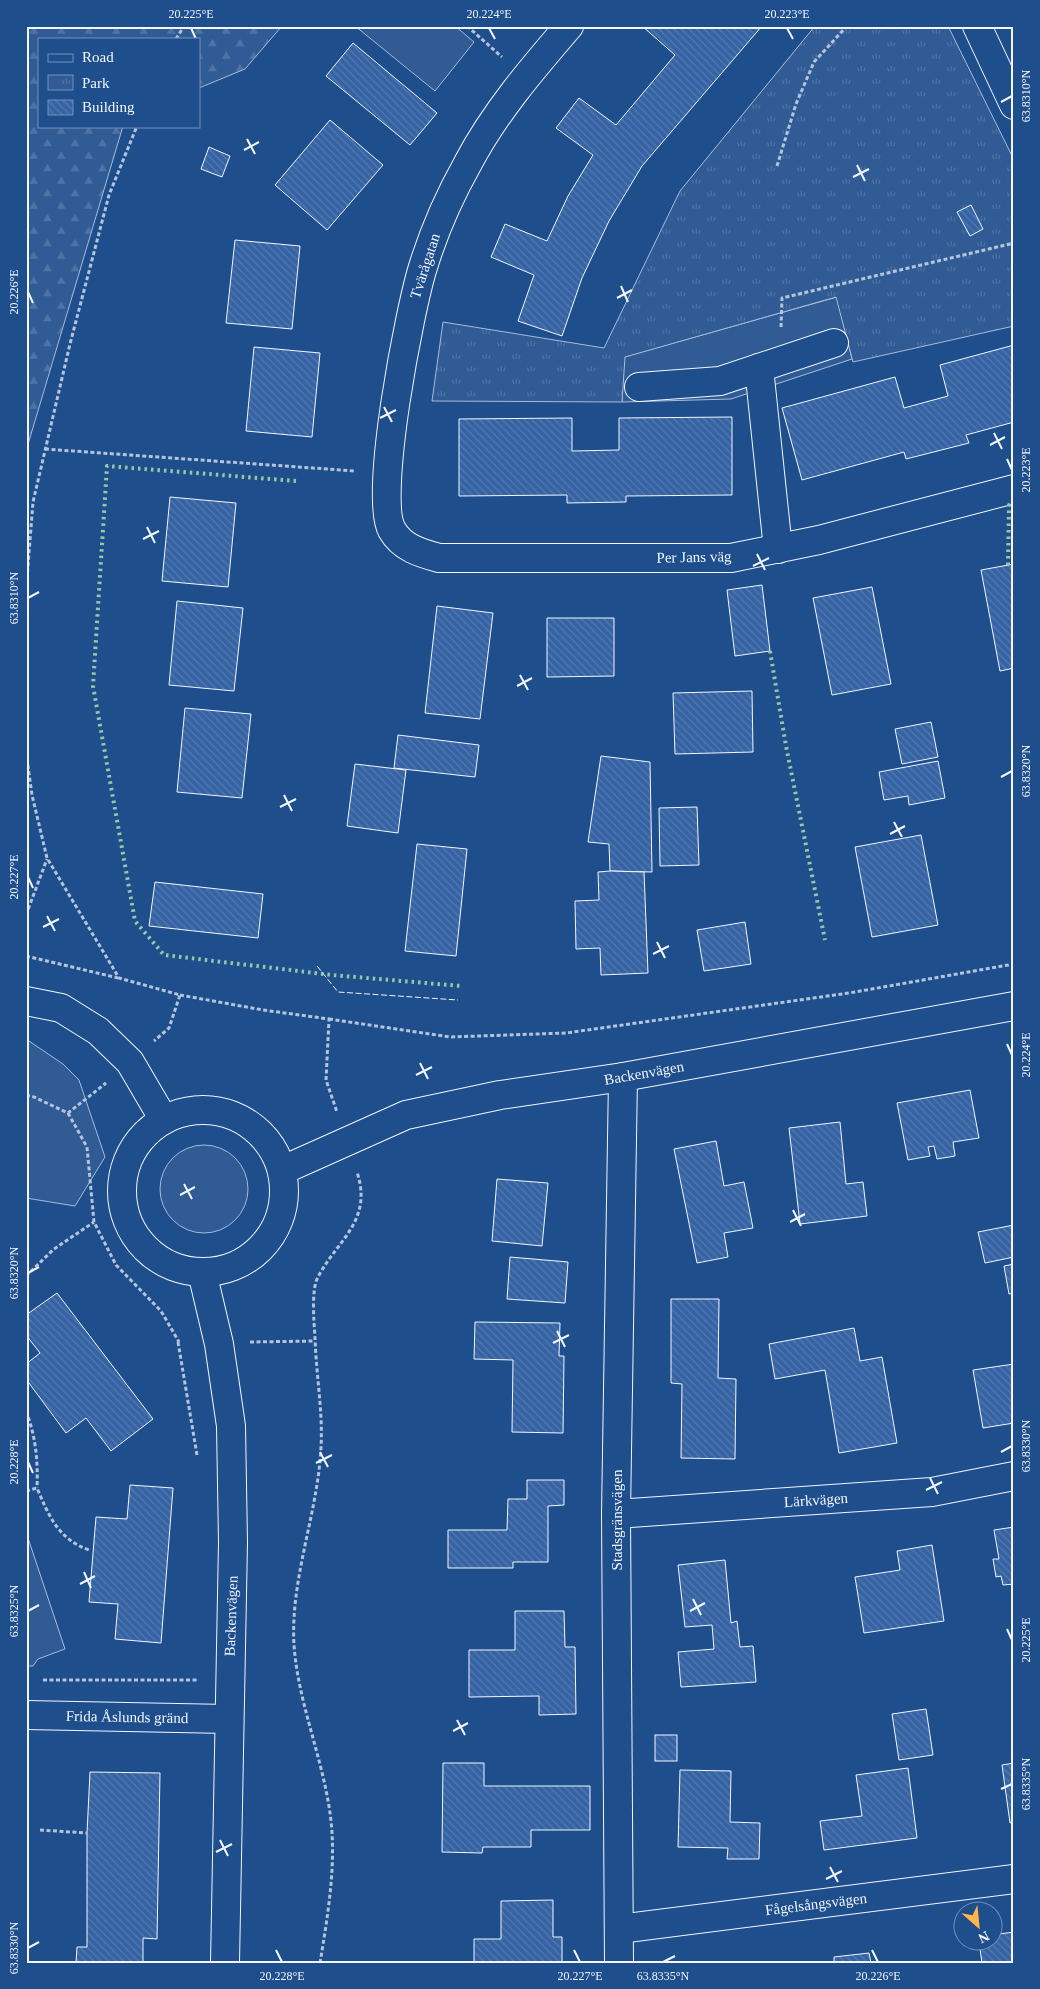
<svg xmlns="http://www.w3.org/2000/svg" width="1040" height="1989" font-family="Georgia,serif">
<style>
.built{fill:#305b95;stroke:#a8bbd7}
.forest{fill:url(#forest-firs);stroke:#a8bbd7}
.park{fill:url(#park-tufts);stroke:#a8bbd7}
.building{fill:url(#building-back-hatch);stroke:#f2f6ff}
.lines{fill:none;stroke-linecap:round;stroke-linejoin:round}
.minor-casing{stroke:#f2f6ff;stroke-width:30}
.path{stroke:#b3c4dc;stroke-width:3;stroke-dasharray:4 2.5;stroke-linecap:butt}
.minor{stroke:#1f4e8c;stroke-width:28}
.hedge{stroke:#97c8a6;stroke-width:4;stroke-dasharray:2.5 4;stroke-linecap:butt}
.fence{stroke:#f2f6ff;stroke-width:1;stroke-dasharray:6 2.5;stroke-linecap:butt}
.ticks{fill:none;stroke:#f2f6ff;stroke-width:2}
.labels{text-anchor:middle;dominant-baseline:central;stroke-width:4;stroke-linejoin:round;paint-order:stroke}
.street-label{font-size:15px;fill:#f2f6ff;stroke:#1f4e8c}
.neatline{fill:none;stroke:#f2f6ff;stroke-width:2}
.ticks-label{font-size:12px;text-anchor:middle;fill:#f2f6ff}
</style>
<defs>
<pattern id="forest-firs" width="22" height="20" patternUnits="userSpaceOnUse" patternTransform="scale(1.25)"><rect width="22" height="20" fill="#305b95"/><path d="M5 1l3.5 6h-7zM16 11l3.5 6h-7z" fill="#4e73a5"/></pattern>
<pattern id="park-tufts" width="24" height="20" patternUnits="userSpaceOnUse" patternTransform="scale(1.25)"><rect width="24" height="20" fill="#305b95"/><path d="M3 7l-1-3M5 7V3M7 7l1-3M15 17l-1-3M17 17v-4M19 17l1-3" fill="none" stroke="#4e73a5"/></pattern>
<pattern id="building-back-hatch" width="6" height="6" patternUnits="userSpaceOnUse" patternTransform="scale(1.25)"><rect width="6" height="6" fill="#3563a3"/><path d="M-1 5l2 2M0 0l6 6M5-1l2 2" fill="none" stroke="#537ab1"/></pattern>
</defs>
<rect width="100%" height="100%" fill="#1f4e8c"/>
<g class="built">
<polygon points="355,26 455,26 474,42 435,91"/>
<polygon points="837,297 852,359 731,399 622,402 624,357"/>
<polygon points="26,1039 63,1064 79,1080 105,1157 75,1206 26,1198"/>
<circle cx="204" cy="1189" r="44"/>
<polygon points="26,1532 65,1649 38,1659 33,1666 26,1666"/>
</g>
<polygon class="forest" points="26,26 282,26 245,69 199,88 199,39 39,39 39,126 123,126 26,451"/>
<polygon class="park" points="815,26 948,26 1014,160 1014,326 853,362 836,297 625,357 622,402 432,401 443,322 604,348 680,191"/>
<g class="building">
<polygon points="642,26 762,26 642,166 609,221 582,278 562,336 518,321 534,275 491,257 505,224 547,241 568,196 593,155 556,128 579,98 616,125 675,55"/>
<polygon points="353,43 437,113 410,145 326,76"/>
<polygon points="330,120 383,165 327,230 275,185"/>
<polygon points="209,147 230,156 222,177 201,169"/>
<polygon points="971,205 983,229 970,236 957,212"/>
<polygon points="235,240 300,246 292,329 226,323"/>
<polygon points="1014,345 1014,422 966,435 969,443 906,459 904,452 802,480 782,408 895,377 904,408 948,396 940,365"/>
<polygon points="254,347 320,353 312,437 246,431"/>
<polygon points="732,417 732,495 626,496 626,502 567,503 567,495 459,496 459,419 572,418 572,451 619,450 619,418"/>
<polygon points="170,497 236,503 228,587 162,581"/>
<polygon points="1014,564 1014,668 1000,671 981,570"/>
<polygon points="762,585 770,651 735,656 727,590"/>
<polygon points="872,587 891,684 832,695 813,598"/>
<polygon points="177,601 243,608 234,691 169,685"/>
<polygon points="437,606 493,613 480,719 425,713"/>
<polygon points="547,618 614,618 614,676 547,677"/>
<polygon points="752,691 753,752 675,754 673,693"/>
<polygon points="185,708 251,714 242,798 177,792"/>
<polygon points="931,722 938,757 902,764 895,729"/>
<polygon points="398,735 479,745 475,777 394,768"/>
<polygon points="601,756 650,762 652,872 610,871 609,844 588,842"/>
<polygon points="938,761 945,798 909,805 908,796 884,800 879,772"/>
<polygon points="355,764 406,770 398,833 347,826"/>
<polygon points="697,807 699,865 660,866 659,808"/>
<polygon points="921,835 938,925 872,937 855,847"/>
<polygon points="417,844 467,849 456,956 405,951"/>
<polygon points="610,871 644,872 648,973 601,975 600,948 576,949 575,901 599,900 598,872"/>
<polygon points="155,882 263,894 258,938 149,926"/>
<polygon points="745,922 751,964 704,971 697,930"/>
<polygon points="970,1090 979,1138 953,1142 955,1156 937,1159 934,1146 928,1147 930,1156 908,1160 897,1103"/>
<polygon points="840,1122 846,1184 863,1182 867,1216 800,1224 789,1128"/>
<polygon points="716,1141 724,1186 744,1182 753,1228 724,1233 728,1257 697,1263 674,1149"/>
<polygon points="497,1179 548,1183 542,1246 492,1241"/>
<polygon points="1014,1225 1014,1257 985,1263 978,1232"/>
<polygon points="510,1257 568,1262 565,1303 507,1299"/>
<polygon points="1014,1264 1014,1293 1009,1294 1004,1266"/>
<polygon points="57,1293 153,1419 111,1451 86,1418 66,1433 26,1379 26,1364 40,1353 26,1335 26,1315"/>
<polygon points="671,1299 719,1299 718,1378 736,1379 735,1459 681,1458 682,1384 671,1383"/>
<polygon points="475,1322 560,1323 559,1356 564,1356 563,1433 512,1432 513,1360 474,1359"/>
<polygon points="854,1328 860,1361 882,1357 897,1443 839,1453 825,1370 775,1379 769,1344"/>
<polygon points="1014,1364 1014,1423 983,1428 973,1370"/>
<polygon points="527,1480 564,1480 564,1505 548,1506 548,1562 513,1562 513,1568 448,1568 448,1530 507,1530 508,1499 527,1499"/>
<polygon points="130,1485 173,1488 161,1643 115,1639 118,1604 89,1602 96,1517 127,1519"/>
<polygon points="1014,1527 1014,1584 1003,1585 1001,1576 996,1577 993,1559 999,1559 994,1530"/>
<polygon points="932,1545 944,1621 864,1633 855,1577 900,1570 897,1551"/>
<polygon points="725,1560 731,1623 737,1621 740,1647 753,1646 756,1682 681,1687 678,1652 714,1649 712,1625 685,1627 678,1565"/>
<polygon points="515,1611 564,1611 565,1647 575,1647 576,1714 539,1715 539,1696 469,1697 469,1650 515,1650"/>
<polygon points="926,1709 933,1755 899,1760 892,1714"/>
<rect x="655" y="1735" width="22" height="26"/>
<polygon points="443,1763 484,1763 484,1786 590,1786 590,1830 531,1830 531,1847 483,1847 482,1853 442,1852"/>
<polygon points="1014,1763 1014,1822 1010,1823 1002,1765"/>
<polygon points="908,1768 917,1838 824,1850 820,1821 862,1816 856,1775"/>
<polygon points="680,1770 731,1771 730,1822 760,1823 759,1859 727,1859 728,1848 678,1847"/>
<polygon points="90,1772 160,1773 157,1939 143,1938 143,1963 76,1963 77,1947 87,1947 87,1833"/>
<polygon points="553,1900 553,1937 562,1937 562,1963 474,1963 474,1939 501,1939 501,1901"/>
<polygon points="1014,1932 1014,1963 982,1963 979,1942 992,1942 992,1935"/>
<polygon points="869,1953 871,1963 834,1963 834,1957"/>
</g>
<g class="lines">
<g class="minor-casing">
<g id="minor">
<path d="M 569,26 C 532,69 495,112 468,163 C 450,195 434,231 423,267 C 410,308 373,498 392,530 C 402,548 421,553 439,558 L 731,558 L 819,540 L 1014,489"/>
<polyline points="977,26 1014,105"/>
<polyline points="759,368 778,549"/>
<polyline points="639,387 720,381 834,343"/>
<polyline points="26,1001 61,1008 98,1031 130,1062 164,1120"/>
<circle cx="203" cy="1191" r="81"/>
<polyline points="283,1170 406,1115 500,1095 623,1077 1014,1006"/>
<polyline points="202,1272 219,1344 231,1426 233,1542 225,1963"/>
<polyline points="616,1514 932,1492 1014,1476"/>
<polyline points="26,1715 228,1719"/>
<polyline points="619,1929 1014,1879"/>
<polyline points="619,1963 616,1514 623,1077"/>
</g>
</g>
<g class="path">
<polyline points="467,26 502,57"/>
<polyline points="176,39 184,26"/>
<polyline points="777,166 796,104 814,62 847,26"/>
<polyline points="781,327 782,298 1014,243"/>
<polyline points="45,449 355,471"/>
<polyline points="26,592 33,502 70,344 109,195 137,126"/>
<polyline points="26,752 32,795 47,858 119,978 180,995 169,1028 154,1041"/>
<polyline points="26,915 47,859"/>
<polyline points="26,956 118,978"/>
<polyline points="180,995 263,1010 329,1019 326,1080 337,1112"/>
<polyline points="329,1019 450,1037 566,1033 849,993 1014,964"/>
<polyline points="26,1095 34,1097 68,1113 106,1083"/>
<polyline points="68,1113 87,1147 94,1222 116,1265 161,1311 179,1342"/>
<polyline points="26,1276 54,1249 94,1222"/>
<polyline points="178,1342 197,1455"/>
<polyline points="250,1342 315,1341"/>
<path d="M 26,1411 C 36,1437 38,1461 37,1488"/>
<path d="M 26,1491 L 37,1488 C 49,1516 58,1539 89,1550"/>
<polyline points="43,1680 199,1680"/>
<polyline points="40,1830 87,1833"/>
<path d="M 320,1963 C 328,1914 337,1862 330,1813 C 322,1756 298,1702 294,1645 C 290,1579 318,1513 321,1447 C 323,1411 316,1374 315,1337 C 314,1323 311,1289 318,1277 C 338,1239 373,1221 357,1172"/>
</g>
<use href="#minor" class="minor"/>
<g class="hedge">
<polyline points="296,481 107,466 93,686 135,921 164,955 332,975 461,986"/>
<polyline points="1008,565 1009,505 1014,504"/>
<polyline points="770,651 786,746 825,940"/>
</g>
<polyline class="fence" points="317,966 338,992 458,1000"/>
</g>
<path class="ticks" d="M 191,28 L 196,39M 489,28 L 495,39M 787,28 L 793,39M 1001,102 L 1012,96M 247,139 L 255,154M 244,150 L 259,142M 857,165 L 865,181M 853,177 L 869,169M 621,286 L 628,302M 28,292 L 33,303M 617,298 L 632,290M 384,407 L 392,422M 380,418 L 396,410M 994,433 L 1002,449M 990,445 L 1005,437M 1007,459 L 1012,470M 147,527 L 155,543M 143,539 L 159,531M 757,554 L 765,570M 753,566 L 769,558M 28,598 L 39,592M 520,675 L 528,690M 517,686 L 532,678M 1001,777 L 1012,771M 284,795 L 292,811M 280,807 L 296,799M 894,822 L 902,837M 890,834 L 905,826M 28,877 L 33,888M 47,916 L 55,931M 43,927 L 59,919M 657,942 L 665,958M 653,954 L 669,946M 1007,1044 L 1012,1055M 420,1063 L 428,1079M 416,1075 L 432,1067M 184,1184 L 192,1199M 180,1195 L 195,1187M 793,1210 L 801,1226M 790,1222 L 805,1214M 28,1273 L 39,1267M 557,1331 L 565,1347M 553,1343 L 569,1335M 320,1452 L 328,1467M 1001,1452 L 1012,1446M 28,1462 L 33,1473M 316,1463 L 332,1455M 930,1478 L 938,1494M 926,1490 L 942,1482M 84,1572 L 91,1588M 80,1584 L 95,1576M 693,1599 L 701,1615M 28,1611 L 39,1605M 690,1611 L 705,1603M 1007,1629 L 1012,1640M 457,1720 L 465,1735M 453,1731 L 468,1723M 1001,1789 L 1012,1784M 220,1840 L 228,1856M 216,1852 L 232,1844M 830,1867 L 838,1882M 826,1879 L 842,1871M 28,1948 L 39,1942M 276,1950 L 282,1962M 574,1950 L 580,1962M 872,1950 L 878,1962M 663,1962 L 675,1956"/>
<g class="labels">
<g class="street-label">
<text transform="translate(425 266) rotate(-72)">Tvärågatan</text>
<text transform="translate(694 557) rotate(-1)">Per Jans väg</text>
<text transform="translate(644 1073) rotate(-10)">Backenvägen</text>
<text transform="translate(816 1500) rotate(-4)">Lärkvägen</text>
<text transform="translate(617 1520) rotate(-90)">Stadsgränsvägen</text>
<text transform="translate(231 1616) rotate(-88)">Backenvägen</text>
<text transform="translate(127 1717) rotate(1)">Frida Åslunds gränd</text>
<text transform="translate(816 1904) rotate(-7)">Fågelsångsvägen</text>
</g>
</g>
<rect width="1040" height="1989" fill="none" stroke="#1f4e8c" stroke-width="55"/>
<rect x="38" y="38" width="162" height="90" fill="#1f4e8c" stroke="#7391ba"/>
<rect x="48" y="54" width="25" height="8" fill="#1f4e8c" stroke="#7391ba"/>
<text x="82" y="62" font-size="15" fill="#f2f6ff">Road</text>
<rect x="48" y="75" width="25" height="15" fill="url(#park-tufts)" stroke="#7391ba"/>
<text x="82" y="88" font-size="15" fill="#f2f6ff">Park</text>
<rect x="48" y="100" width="25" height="15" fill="url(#building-back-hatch)" stroke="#7391ba"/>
<text x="82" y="112" font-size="15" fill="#f2f6ff">Building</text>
<g transform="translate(978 1926) rotate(153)"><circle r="24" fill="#1f4e8c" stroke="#7391ba"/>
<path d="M0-4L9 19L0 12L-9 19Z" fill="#ffb74d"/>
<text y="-8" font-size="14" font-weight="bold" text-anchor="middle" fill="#f2f6ff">N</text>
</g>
<rect x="28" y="28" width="984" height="1934" class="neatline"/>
<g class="ticks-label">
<text x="191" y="18">20.225°E</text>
<text x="489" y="18">20.224°E</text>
<text x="787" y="18">20.223°E</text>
<text transform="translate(1026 96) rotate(-90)" y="4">63.8310°N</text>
<text transform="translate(14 292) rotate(-90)" y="4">20.226°E</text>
<text transform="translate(1026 470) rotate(-90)" y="4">20.223°E</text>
<text transform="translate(14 598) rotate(-90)" y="4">63.8310°N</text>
<text transform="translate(1026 771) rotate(-90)" y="4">63.8320°N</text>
<text transform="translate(14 877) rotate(-90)" y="4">20.227°E</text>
<text transform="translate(1026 1055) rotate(-90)" y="4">20.224°E</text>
<text transform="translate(14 1273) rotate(-90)" y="4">63.8320°N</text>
<text transform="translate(1026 1446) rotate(-90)" y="4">63.8330°N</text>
<text transform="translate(14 1462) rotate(-90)" y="4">20.228°E</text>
<text transform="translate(14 1611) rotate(-90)" y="4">63.8325°N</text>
<text transform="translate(1026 1640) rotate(-90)" y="4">20.225°E</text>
<text transform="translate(1026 1784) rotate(-90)" y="4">63.8335°N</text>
<text transform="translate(14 1948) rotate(-90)" y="4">63.8330°N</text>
<text x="282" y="1980">20.228°E</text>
<text x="580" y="1980">20.227°E</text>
<text x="663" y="1980">63.8335°N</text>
<text x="878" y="1980">20.226°E</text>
</g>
</svg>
